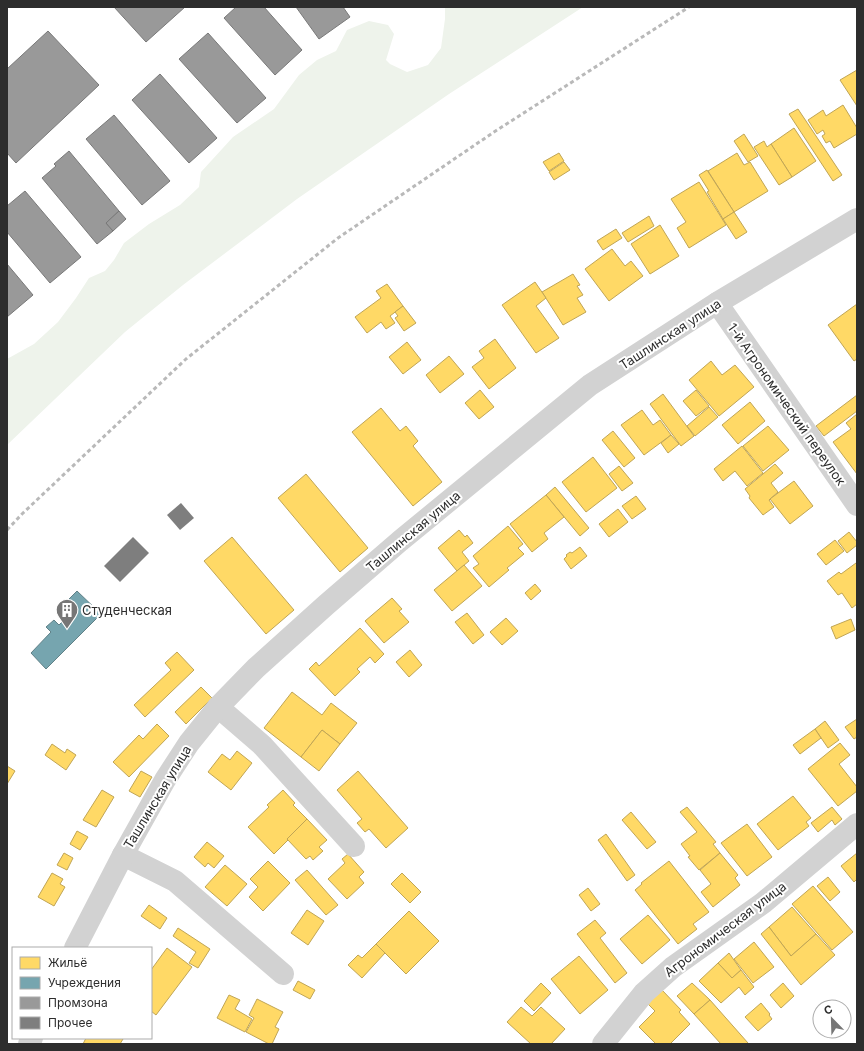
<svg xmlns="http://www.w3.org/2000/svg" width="864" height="1051" font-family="Inter,sans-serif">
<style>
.green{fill:#eef3eb}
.homes{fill:#ffd966;stroke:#c0a555}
.public{fill:#76a5af;stroke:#608188}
.industry{fill:#999;stroke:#797979}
.building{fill:#7e7e7e}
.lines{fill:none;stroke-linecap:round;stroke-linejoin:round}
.minor{stroke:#d2d2d2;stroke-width:22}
.rail{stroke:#b9b9b9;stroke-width:3;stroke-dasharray:4 3;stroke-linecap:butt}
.labels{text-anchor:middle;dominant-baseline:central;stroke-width:4;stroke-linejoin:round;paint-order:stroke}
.street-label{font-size:13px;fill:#2d2d2d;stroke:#fff}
.poi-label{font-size:13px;fill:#2d2d2d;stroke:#fff;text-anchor:start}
</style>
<rect width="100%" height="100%" fill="#fff"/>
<polygon class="green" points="445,7 583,7 449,94 297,199 183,285 125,332 7,445 7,359 34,344 58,322 76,298 89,278 105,271 114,260 124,243 149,224 180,205 199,187 201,172 233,137 274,109 299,75 317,60 336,51 347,30 369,21 388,25 394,34 386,60 390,64 407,72 428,65 441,48 445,19"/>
<g class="homes">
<polygon points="857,70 857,106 840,80"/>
<polygon points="843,105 857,128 857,134 834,148 830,141 826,143 822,136 825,134 823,130 817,134 808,120 823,110 826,116"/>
<polygon points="798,109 842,175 833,181 789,114"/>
<polygon points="794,128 816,161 792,177 771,144"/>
<polygon points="744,134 758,156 748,162 734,141"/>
<polygon points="764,141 767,147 771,144 792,177 779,185 754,147"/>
<polygon points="559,153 564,161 549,171 543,162"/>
<polygon points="737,153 744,165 750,162 768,191 734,212 708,171"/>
<polygon points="564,162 570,170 554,180 549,172"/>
<polygon points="707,170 734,212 723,219 707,192 709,191 699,175"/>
<polygon points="699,182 726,225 689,248 677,228 686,222 671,199"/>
<polygon points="734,212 747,232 736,239 723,219"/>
<polygon points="649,216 654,226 628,242 622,233"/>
<polygon points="660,225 679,256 650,274 631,244"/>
<polygon points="616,229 622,238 603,250 597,241"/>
<polygon points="612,249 625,266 631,261 643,276 609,301 585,269"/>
<polygon points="573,274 580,285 577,286 583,295 577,298 586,312 563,325 542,292"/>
<polygon points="535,282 546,298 536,306 559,338 536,353 502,305"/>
<polygon points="387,284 403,306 390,316 395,323 386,329 381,322 367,333 355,317 381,298 376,291"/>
<polygon points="857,304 857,359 854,361 828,325"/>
<polygon points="403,306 416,323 404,331 395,318 398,316 395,312"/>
<polygon points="495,339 516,368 489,389 472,367 484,358 479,351"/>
<polygon points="407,342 421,360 403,374 389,357"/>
<polygon points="449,356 464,374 440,393 426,375"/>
<polygon points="711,361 722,375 735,365 754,387 719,416 689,380"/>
<polygon points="480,390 494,407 479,419 465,403"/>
<polygon points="696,390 709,406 696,416 683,401"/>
<polygon points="663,394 694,436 681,446 650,404"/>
<polygon points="857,395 857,411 824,436 816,426"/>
<polygon points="750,402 765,421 738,444 722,425"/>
<polygon points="709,407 718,417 695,436 687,426"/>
<polygon points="381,408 400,431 406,426 418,441 413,446 442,482 413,506 352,432"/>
<polygon points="642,410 653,425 660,420 671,435 644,455 621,425"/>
<polygon points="857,414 857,474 833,442 851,429 846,423"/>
<polygon points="768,426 789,450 763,471 743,446"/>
<polygon points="613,431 635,458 624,467 602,440"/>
<polygon points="671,435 679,444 668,453 661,443"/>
<polygon points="742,446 763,473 747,486 735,471 723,481 714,469"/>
<polygon points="593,457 617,488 586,512 562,482"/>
<polygon points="775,464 783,473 771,483 778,492 769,500 774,507 763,515 749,498 750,496 745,489"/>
<polygon points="619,466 633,483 622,491 609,474"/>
<polygon points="306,474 368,548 340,572 278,498"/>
<polygon points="794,481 813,506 790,524 770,499"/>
<polygon points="555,487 589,528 580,536 546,495"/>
<polygon points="546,495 564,517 544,533 548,539 532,552 510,524"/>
<polygon points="636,496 646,509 632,519 622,506"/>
<polygon points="618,509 628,522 609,537 599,524"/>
<polygon points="508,526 523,544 518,548 524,554 507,568 509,570 489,587 473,568 479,564 473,556"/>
<polygon points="459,530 465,537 467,535 473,543 462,552 469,561 457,571 438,548"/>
<polygon points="849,532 857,542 857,545 847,553 838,541"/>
<polygon points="232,537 294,610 266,634 204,561"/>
<polygon points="835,540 844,551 826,565 817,554"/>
<polygon points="580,547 587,556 571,569 564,559 567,556 566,555 570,552 572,553"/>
<polygon points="856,563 857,565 857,604 852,608 842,593 838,595 827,581 839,572 841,574"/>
<polygon points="464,565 482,586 452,611 434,590"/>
<polygon points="535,584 541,591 531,600 525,593"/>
<polygon points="392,598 402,609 399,611 409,622 384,643 365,621"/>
<polygon points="467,613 484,635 473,644 455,622"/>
<polygon points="506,618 518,631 502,645 490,632"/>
<polygon points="851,619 855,630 836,639 831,627"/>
<polygon points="360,628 384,654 375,663 370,657 357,669 360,672 335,696 309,669 316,662 319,666"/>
<polygon points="410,650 422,665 409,677 396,662"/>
<polygon points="177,652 194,670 145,717 134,705 171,670 165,663"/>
<polygon points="201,687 212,698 186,724 175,712"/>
<polygon points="292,692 322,715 331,703 357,723 340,744 322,730 301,757 264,728"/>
<polygon points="857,719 857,737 854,739 845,727"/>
<polygon points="825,721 839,740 828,748 815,729"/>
<polygon points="157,724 169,736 129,777 113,762 139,735 143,739"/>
<polygon points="815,729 821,738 800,754 793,745"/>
<polygon points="322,730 340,744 319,771 301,757"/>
<polygon points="840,743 850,755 839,764 857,787 857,791 838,806 808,769"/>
<polygon points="52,744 65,753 67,749 76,755 66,770 45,755"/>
<polygon points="237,751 252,763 231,790 208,772 222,754 230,760"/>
<polygon points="7,766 15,771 7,784"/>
<polygon points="141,771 152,777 140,797 129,791"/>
<polygon points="358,771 408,828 386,848 369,829 365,832 357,823 362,819 337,790"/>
<polygon points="102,790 114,797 96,827 83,820"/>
<polygon points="283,790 295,803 293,805 307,819 287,839 288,840 274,854 248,827 269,807 267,805"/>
<polygon points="793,796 811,818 806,822 809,826 778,850 757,824"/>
<polygon points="687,807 716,842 713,844 720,853 699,870 688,857 690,856 681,844 697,832 680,812"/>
<polygon points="832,807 842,819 835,825 832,820 818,832 811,823"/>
<polygon points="631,812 656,842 647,849 622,820"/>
<polygon points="307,819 327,840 319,847 323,851 313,860 310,856 306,859 287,839"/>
<polygon points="747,824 772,857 747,876 721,843"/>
<polygon points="77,831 88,837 80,850 70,844"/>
<polygon points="606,834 635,875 627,881 598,840"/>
<polygon points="207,842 224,856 214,868 208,863 205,867 194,857"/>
<polygon points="64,853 73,858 67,870 57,865"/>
<polygon points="720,853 738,875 735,878 740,885 713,907 701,892 711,884 700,870"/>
<polygon points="857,853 857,879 854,882 841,866"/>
<polygon points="348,854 364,872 359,877 364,883 347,899 328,879 345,863 342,859"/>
<polygon points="268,861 290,883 263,911 249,897 258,887 250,879"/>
<polygon points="669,861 709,912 693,924 697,929 678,944 635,890 642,884 641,883"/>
<polygon points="225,865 247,884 227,906 205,887"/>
<polygon points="307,870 338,905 326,915 295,880"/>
<polygon points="52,873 63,879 60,884 65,887 54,906 38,897"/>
<polygon points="402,873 421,892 410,903 391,884"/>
<polygon points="828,877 840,892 830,901 817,886"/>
<polygon points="813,886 853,932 832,950 792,904"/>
<polygon points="588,888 600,904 591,911 579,895"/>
<polygon points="149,905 167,918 160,929 141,916"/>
<polygon points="792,907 816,934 791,956 769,927"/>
<polygon points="307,910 324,921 308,945 291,933"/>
<polygon points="409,911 439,941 406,974 376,944"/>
<polygon points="648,915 670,940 642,964 620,939"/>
<polygon points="595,920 606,933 600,938 627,973 615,983 577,934"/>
<polygon points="769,927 791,956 816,934 835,955 801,985 761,934"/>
<polygon points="178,928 210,949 198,968 189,963 196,952 173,936"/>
<polygon points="754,942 774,967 753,983 734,959"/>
<polygon points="376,944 385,953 362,978 348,965 358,955 362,958"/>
<polygon points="167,948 192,967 156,1015 151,1011 151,970"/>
<polygon points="729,953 741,970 732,978 718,963"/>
<polygon points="579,956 608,990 580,1014 551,979"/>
<polygon points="718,963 732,978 741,970 754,987 745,995 739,987 721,1003 699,981"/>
<polygon points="298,981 315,990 310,999 293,990"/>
<polygon points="541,983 551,993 534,1011 524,1001"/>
<polygon points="692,983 710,1000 694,1014 677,996"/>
<polygon points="783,983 794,996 781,1008 770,995"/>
<polygon points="662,990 681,1010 679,1012 690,1024 670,1044 656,1044 639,1027 655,1011 648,1004"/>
<polygon points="229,995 240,1000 235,1009 252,1019 245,1032 217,1018"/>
<polygon points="257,999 283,1012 275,1027 279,1029 272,1044 269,1044 246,1032 254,1018 249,1015"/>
<polygon points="710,1000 748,1043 747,1044 721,1044 694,1014"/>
<polygon points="761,1003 770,1014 769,1015 772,1019 758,1031 745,1017"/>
<polygon points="521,1007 532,1016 541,1007 565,1029 551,1044 531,1044 507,1022"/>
<polygon points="86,1038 121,1038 123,1039 120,1044 83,1044"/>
</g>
<polygon class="public" points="77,591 101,614 46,669 31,653 51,632 46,627 54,620 59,625 69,615 61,607"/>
<g class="industry">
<polygon points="114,7 185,7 146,42"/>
<polygon points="236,7 264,7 302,50 275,75 224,18"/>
<polygon points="296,7 343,7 350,17 319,39"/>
<polygon points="48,31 99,85 16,163 7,153 7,69"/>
<polygon points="208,33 266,98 237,123 179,59"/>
<polygon points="160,74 217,138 189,163 132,100"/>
<polygon points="114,115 170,181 142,205 86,139"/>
<polygon points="69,151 119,211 106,223 113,231 97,244 42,178 56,166 54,164"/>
<polygon points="25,191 81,257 50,283 7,232 7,206"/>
<polygon points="119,211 126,219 113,231 106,223"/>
<polygon points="7,264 33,295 7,317"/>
</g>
<g class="building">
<polygon points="181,503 194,518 180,530 167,515"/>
<polygon points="133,537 149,553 120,582 104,566"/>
</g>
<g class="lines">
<g class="minor">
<polyline points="717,303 857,505"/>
<polyline points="218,707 262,745 354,846"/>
<polyline points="123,855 175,881 283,974"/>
<polyline points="75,948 123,855 165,780 189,743 218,707 256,668 326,605 400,541 590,385 717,303 857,219"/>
<polyline points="29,1044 32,1038"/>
<polyline points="603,1044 644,993 673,967 763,903 857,824"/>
</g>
<polyline class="rail" points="7,530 22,514 186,359 338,238 494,132 689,7"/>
</g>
<defs>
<g id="building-pin" transform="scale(1.15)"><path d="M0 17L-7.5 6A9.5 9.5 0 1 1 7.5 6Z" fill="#767676" stroke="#fff"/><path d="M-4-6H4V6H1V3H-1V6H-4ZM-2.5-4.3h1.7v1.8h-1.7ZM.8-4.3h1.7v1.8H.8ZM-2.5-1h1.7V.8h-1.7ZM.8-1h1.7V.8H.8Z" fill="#fff"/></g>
</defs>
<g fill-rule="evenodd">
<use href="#building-pin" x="67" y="610"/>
</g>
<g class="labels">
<g class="street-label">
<text transform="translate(670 334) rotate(-33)">Ташлинская улица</text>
<text transform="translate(787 404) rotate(55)">1-й Агрономический переулок</text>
<text transform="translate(413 531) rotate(-40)">Ташлинская улица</text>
<text transform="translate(157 797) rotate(-59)">Ташлинская улица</text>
<text transform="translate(725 929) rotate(-37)">Агрономическая улица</text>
</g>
<g class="poi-label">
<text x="82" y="610">Студенческая</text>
</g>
</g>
<rect width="864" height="1051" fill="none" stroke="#2d2d2d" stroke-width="16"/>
<rect x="12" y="947" width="140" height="92" fill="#ffffff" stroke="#ababab"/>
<rect x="20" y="957" width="20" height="12" fill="#ffd966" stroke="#ababab"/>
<text x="48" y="967" font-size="12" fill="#2d2d2d">Жильё</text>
<rect x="20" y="977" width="20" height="12" fill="#76a5af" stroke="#ababab"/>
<text x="48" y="987" font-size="12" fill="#2d2d2d">Учреждения</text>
<rect x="20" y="997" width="20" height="12" fill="#999999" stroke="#ababab"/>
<text x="48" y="1007" font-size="12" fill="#2d2d2d">Промзона</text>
<rect x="20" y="1017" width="20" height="12" fill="#7e7e7e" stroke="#ababab"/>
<text x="48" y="1027" font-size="12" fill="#2d2d2d">Прочее</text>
<g transform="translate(832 1019) rotate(337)"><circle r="19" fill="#ffffff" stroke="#ababab"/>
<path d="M0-3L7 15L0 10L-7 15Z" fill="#767676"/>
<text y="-6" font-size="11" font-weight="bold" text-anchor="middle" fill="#2d2d2d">С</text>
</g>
</svg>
